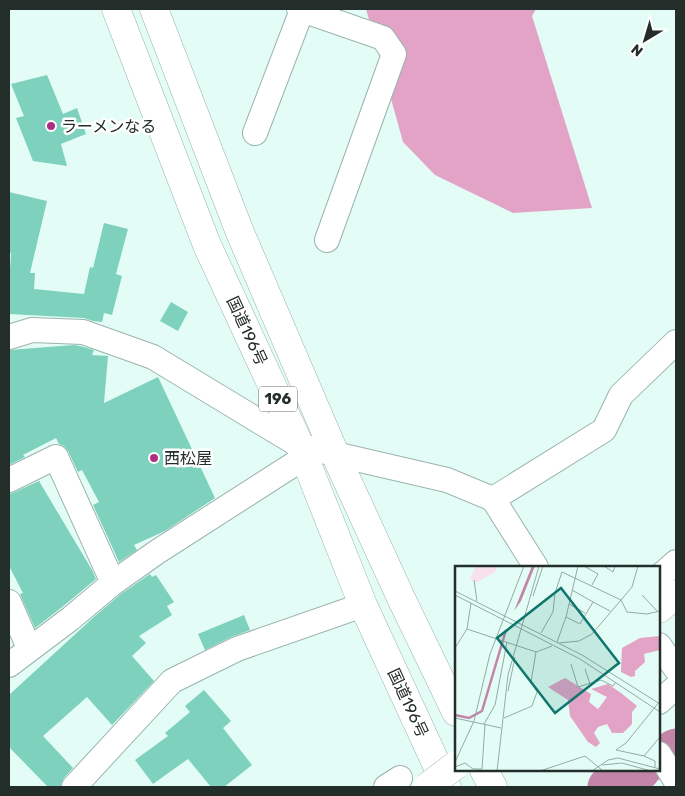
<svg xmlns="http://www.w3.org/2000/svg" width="685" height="796" font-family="Rubik,'Noto Sans JP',sans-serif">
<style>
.forest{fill:#e2a3c6}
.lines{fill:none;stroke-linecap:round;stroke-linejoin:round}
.river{stroke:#c285a7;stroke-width:41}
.building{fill:#7dd1bd}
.minor-casing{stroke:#9ab4ad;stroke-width:26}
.highway-casing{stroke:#9ab4ad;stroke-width:29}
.minor{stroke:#fff;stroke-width:24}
.highway{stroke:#fff;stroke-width:28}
.highway-bridge-casing{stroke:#9ab4ad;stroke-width:29;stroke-linecap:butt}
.highway-bridge{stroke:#fff;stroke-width:28}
.poi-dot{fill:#ad3082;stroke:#fff;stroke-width:2}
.labels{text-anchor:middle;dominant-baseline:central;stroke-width:5;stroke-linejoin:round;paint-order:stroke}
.shield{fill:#fff;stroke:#656c6a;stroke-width:1}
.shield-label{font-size:15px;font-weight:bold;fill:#232d2a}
.poi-label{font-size:16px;fill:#232d2a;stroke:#fff;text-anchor:start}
.street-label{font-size:16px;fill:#232d2a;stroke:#fff}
.inset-river{fill:none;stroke:#c285a7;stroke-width:2.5}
.inset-road{fill:none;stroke:#96aaa4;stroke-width:1}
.view{fill:#0f766e;fill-opacity:0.15;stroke:#0f766e;stroke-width:2.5}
.inset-edge{fill:none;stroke:#232d2a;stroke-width:2.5}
</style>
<rect width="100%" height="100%" fill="#e3fdf6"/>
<polygon class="forest" points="366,9 536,9 532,16 592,208 513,213 435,175 403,142"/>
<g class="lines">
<g class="river">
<polyline points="659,759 676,749"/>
<polyline points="608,787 640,770"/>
</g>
</g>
<g class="building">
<polygon points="47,75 63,114 77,108 86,134 61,144 67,166 33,161 16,118 24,116 11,84"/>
<polygon points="9,192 47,201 30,273 35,273 34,289 84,294 90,267 93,268 104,223 128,229 116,274 122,276 112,315 104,313 102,322 93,321 84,318 9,314 9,286 11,253 9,252"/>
<polygon points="171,302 188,312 178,331 160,321"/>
<polygon points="74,345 80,346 94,350 92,355 108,356 104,403 158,377 215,498 165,531 134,545 137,550 119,562 93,505 99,502 82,470 78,472 68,451 64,446 59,444 56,438 23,455 25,457 9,465 9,350"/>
<polygon points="39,481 92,570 96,579 61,608 35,628 20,594 23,593 9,566 9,494 15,492"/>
<polygon points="150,574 152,577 156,575 174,602 167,606 172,615 139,636 146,643 132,656 154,681 112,725 87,697 43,736 73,768 64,778 61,784 61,787 48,787 9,747 9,695 95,616 121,594"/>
<polygon points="244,615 250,630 231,637 205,650 198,634"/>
<polygon points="204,690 231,721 223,728 252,765 224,787 211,787 188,759 153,784 135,760 168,736 165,733 190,712 185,706"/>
</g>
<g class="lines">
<g class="minor-casing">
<g id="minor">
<polyline points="299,9 383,38 394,54 327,240"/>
<polyline points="255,133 302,10"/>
<polyline points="9,337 32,330 83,332 153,357 300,446 447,480 493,499 536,567"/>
<polyline points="9,480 56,457 113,583 70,619 9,665"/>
<polyline points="493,499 604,430 621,395 676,342"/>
<polyline points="659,577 676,562"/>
<polyline points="113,583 157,552 305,457"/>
<polyline points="9,602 29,648"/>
<polyline points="659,645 676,669"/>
<polyline points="659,702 676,687"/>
<polyline points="659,754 676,781"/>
<polyline points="74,787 172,681 237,649 363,605"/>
<polyline points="386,787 400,778"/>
</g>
</g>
<g class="highway-casing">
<g id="highway">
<polyline points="116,9 207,245 300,446 363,605 447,787"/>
<polyline points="154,9 239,230 335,454 401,598 456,712"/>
<polyline points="659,609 676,594"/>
<polyline points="484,770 493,787"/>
</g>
</g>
<use href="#minor" class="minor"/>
<use href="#highway" class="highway"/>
<g class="highway-bridge-casing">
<polyline id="highway-bridge" points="427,787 456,765"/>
</g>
<use href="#highway-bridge" class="highway-bridge"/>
</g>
<g class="poi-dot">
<circle cx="51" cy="126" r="5"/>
<circle cx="154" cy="458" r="5"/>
</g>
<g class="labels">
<rect class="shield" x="259" y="386.5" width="38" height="25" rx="4"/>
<g class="shield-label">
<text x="278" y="399">196</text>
</g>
<g class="poi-label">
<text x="61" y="126">ラーメンなる</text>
<text x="164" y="458">西松屋</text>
</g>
<g class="street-label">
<text transform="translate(247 331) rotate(65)">国道196号</text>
<text transform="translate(408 703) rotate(65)">国道196号</text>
</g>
</g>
<g transform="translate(455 566)">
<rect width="205" height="205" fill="#e3fdf6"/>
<path d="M 21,0 L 42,0 L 40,6 L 21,17 L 15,13 Z" fill="#f9e0ed"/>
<path d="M 205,70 L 205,84 L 189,88 L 190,96 L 180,105 L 180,110 L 176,111 L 166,106 L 167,82 L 185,72 ZM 110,112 L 136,128 L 134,136 L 143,143 L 152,131 L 136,123 L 153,118 L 166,127 L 182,140 L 177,146 L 177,158 L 168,167 L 157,167 L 152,158 L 143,161 L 139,167 L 145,177 L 141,181 L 133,176 L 115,150 L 113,134 L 93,121 Z" fill="#e2a3c6"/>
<path d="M 77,0 L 80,0 L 66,35 L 59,45 Z" fill="#c285a7"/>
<path class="inset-river" d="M 0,149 L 14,152 L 27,145 L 51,64"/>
<path class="inset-road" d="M 123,0 L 111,51 L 125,58 L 138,36 L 155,45M 129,0 L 143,8 L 137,19M 149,0 L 158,6 L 160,0M 19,14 L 22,35M 117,24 L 138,36M 0,25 L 127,89 L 205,138M 0,29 L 125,93 L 205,146M 187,29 L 203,46M 78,30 L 88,0M 114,38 L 130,47M 12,63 L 16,37M 86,67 L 98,46 L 100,27 L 107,6 L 166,34 L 172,46 L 192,48 L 205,45M 102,76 L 111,51M 104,77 L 124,75 L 137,68 L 177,21 L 183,0M 0,82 L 12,63 L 81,86 L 97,80M 116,98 L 123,121 L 146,114 L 158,120 L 161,116M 130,103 L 135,118M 53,125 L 60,91M 0,152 L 46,162M 49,152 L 77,140 L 82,126 L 76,116 L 81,86M 29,158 L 40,139 L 52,76M 189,190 L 161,184 L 171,177 L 205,135M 0,196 L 19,155 L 35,88 L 69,0M 147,199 L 167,197 L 196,205M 0,201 L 10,197 L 18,203 L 27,203 L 30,158M 200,201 L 200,195 L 189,190 L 205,171M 42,205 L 53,109 L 84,0M 85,205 L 130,190 L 148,205M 137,205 L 153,194 L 163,192 L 205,203"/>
<path class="view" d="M 106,22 L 164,97 L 100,147 L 42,72 Z"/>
<rect width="205" height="205" class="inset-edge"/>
</g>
<rect width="685" height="796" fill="none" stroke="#232d2a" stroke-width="20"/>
<g transform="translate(645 40) rotate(218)" stroke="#ffffff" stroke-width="4" paint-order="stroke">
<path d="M0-4L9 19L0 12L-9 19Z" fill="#232d2a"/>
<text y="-8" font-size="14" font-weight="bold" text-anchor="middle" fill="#232d2a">N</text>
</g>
</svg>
